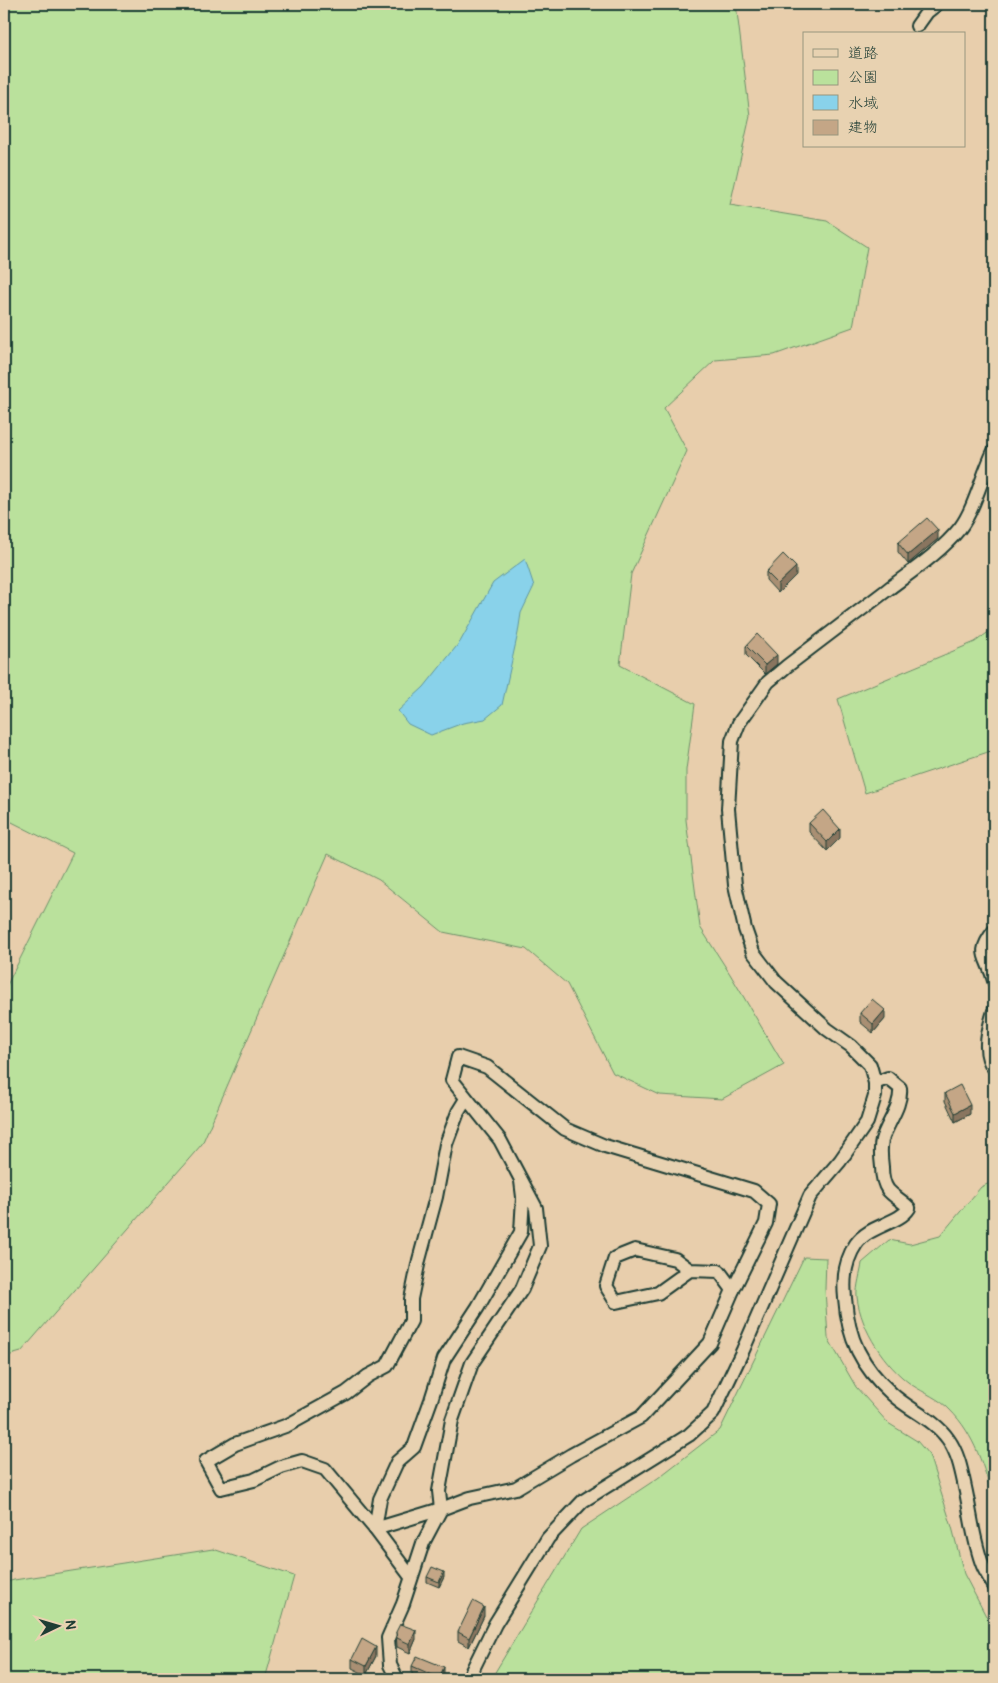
<svg xmlns="http://www.w3.org/2000/svg" width="998" height="1683" font-family="Pangolin,'Klee One',sans-serif">
<style>
.green{fill:#bae19c;stroke:#6c8f68}
.water{fill:#89d2ea;stroke:#5f96a1}
.lines{fill:none;stroke-linecap:round;stroke-linejoin:round}
.street-casing{stroke:#1f3d34;stroke-width:16}
.street{stroke:#e8d2b1;stroke-width:12}
.wall{fill:#a98f73;stroke:#1f3d34}
.shaded-wall{fill:#89745e;stroke:#1f3d34}
.building{fill:#c4a686;stroke:#1f3d34}
</style>
<rect width="100%" height="100%" fill="#e8ceac"/>
<filter id="ink" filterUnits="userSpaceOnUse"><feTurbulence type="fractalNoise" baseFrequency=".02" numOctaves="2"/><feDisplacementMap in="SourceGraphic" scale="10" xChannelSelector="R" yChannelSelector="G"/><feConvolveMatrix kernelMatrix="1 2 1 2 8 2 1 2 1" color-interpolation-filters="sRGB"/></filter>
<g filter="url(#ink)">
<g class="green">
<polygon points="4,4 736,4 750,116 730,205 827,221 867,247 853,327 774,355 715,360 664,408 687,451 631,574 620,665 695,704 686,770 686,820 700,927 730,974 784,1065 722,1099 660,1095 613,1073 567,984 526,949 443,932 379,880 328,854 202,1144 21,1352 4,1357 4,991 73,853 4,818"/>
<polygon points="994,628 994,750 865,793 838,699 975,642"/>
<path d="M 994,1181 L 994,1501 C 984,1468 975,1435 950,1410 C 940,1399 924,1393 912,1385 C 885,1366 861,1330 857,1297 C 856,1286 861,1273 862,1263 L 889,1240 L 910,1244 L 940,1236 L 981,1187 Z"/>
<polygon points="804,1257 826,1258 825,1289 828,1338 856,1387 888,1423 917,1441 929,1455 952,1527 964,1574 986,1616 994,1620 994,1679 491,1679 581,1529 658,1478 720,1430"/>
<polygon points="213,1549 294,1576 265,1679 4,1679 4,1583 14,1580"/>
</g>
<polygon class="water" points="525,559 534,586 521,613 518,633 502,705 485,719 463,723 431,735 408,724 398,711 424,687 460,642 493,583"/>
<g class="lines">
<g class="street-casing">
<g id="street">
<polyline points="917,26 927,12 937,4"/>
<path d="M 994,931 C 975,955 988,956 994,981"/>
<path d="M 994,1011 C 989,1027 981,1053 994,1068"/>
<path d="M 875,1083 L 888,1078 L 900,1088 C 902,1106 887,1123 882,1140 C 880,1148 881,1159 882,1167 C 882,1176 883,1183 888,1190 C 894,1197 903,1201 909,1208 C 899,1224 869,1225 856,1244 C 845,1260 843,1279 845,1298 C 848,1339 861,1366 892,1394 C 909,1410 934,1419 948,1439 C 959,1454 962,1474 966,1492 C 971,1516 974,1544 983,1566 C 986,1573 991,1580 994,1586"/>
<polyline points="521,1181 523,1197 521,1232 478,1307 444,1359 431,1400 414,1447 397,1462 380,1499 375,1529 441,1509 439,1491 452,1420 472,1363 522,1289 540,1246 536,1208 500,1140 452,1080 458,1057 487,1067 565,1129 605,1146 754,1191 769,1204 766,1223 733,1290"/>
<polyline points="411,1577 375,1529 325,1469 302,1461 281,1467 254,1480 221,1488 206,1461 235,1444 288,1425 346,1393 368,1376 387,1366 411,1321 411,1299 419,1260 436,1197 446,1144 458,1112 466,1099"/>
<polyline points="397,1679 390,1665 388,1638 403,1604 423,1543 441,1509 470,1498 516,1488 571,1455 641,1417 710,1343 733,1290 719,1271 690,1270 675,1259 635,1250 615,1258 606,1286 616,1302 658,1293 690,1270"/>
<path d="M 468,1679 L 495,1624 L 548,1538 L 583,1501 L 689,1435 L 713,1413 L 743,1350 L 810,1196 L 840,1161 L 867,1122 L 875,1096 L 875,1083 L 870,1065 L 851,1046 L 827,1029 L 776,982 L 753,952 L 745,929 L 735,885 L 728,809 L 732,741 L 739,723 L 768,682 L 787,666 C 820,641 854,615 887,590 C 912,571 940,553 960,528 C 975,508 982,475 994,451"/>
</g>
</g>
<use href="#street" class="street"/>
</g>
<g class="wall">
<polygon points="938,539 908,564 898,552 898,543"/>
<polygon points="766,572 796,575 778,593 766,580"/>
<polygon points="746,646 777,664 765,674 746,655"/>
<polygon points="809,823 840,838 827,851 809,832"/>
<polygon points="860,1013 885,1019 873,1033 860,1022"/>
<polygon points="945,1093 970,1114 955,1122 945,1101"/>
<polygon points="427,1577 444,1577 439,1587 427,1582"/>
<polygon points="484,1616 469,1647 458,1641 458,1632"/>
<polygon points="396,1632 416,1639 410,1653 397,1647"/>
<polygon points="376,1656 366,1675 352,1668 352,1659"/>
<polygon points="412,1666 444,1675 442,1679 422,1679 412,1675"/>
</g>
<g class="shaded-wall">
<polygon points="938,530 938,539 908,564 908,555"/>
<polygon points="796,567 796,575 778,593 778,584"/>
<polygon points="777,655 777,664 765,674 765,665"/>
<polygon points="840,829 840,838 827,851 827,842"/>
<polygon points="885,1010 885,1019 873,1033 873,1024"/>
<polygon points="970,1105 970,1114 955,1122 955,1113"/>
<polygon points="444,1572 444,1577 439,1587 439,1582"/>
<polygon points="484,1607 484,1616 469,1647 469,1638"/>
<polygon points="416,1630 416,1639 410,1653 410,1644"/>
<polygon points="376,1647 376,1656 366,1675 366,1666"/>
<polygon points="444,1667 444,1675 442,1679 439,1679"/>
</g>
<g class="building">
<polygon points="927,518 938,530 908,555 898,543"/>
<polygon points="783,554 796,567 778,584 766,572"/>
<polygon points="757,634 777,655 765,665 746,646"/>
<polygon points="823,810 840,829 827,842 809,823"/>
<polygon points="872,999 885,1010 873,1024 860,1013"/>
<polygon points="960,1085 970,1105 955,1113 945,1093"/>
<polygon points="432,1567 444,1572 439,1582 427,1577"/>
<polygon points="473,1601 484,1607 469,1638 458,1632"/>
<polygon points="400,1624 416,1630 410,1644 397,1638 396,1632"/>
<polygon points="362,1639 376,1647 366,1666 352,1659"/>
<polygon points="417,1656 444,1667 439,1678 412,1666"/>
</g>
</g>
<rect width="998" height="1683" fill="none" stroke="#e8d2b1" stroke-width="20"/>
<rect x="10" y="10" width="978" height="1663" fill="none" stroke="#1f3d34" stroke-width="2" filter="url(#ink)"/>
<rect x="803" y="32" width="162" height="115" fill="#e8d2b1" stroke="#98967f"/>
<rect x="813" y="49" width="25" height="8" fill="#e8d2b1" stroke="#98967f"/>
<text x="848" y="58" font-size="15" fill="#1f3d34">道路</text>
<rect x="813" y="70" width="25" height="15" fill="#bae19c" stroke="#98967f"/>
<text x="848" y="82" font-size="15" fill="#1f3d34">公園</text>
<rect x="813" y="95" width="25" height="15" fill="#89d2ea" stroke="#98967f"/>
<text x="848" y="108" font-size="15" fill="#1f3d34">水域</text>
<rect x="813" y="120" width="25" height="15" fill="#c4a686" stroke="#98967f"/>
<text x="848" y="132" font-size="15" fill="#1f3d34">建物</text>
<g transform="translate(58 1626) rotate(85)" stroke="#e8d2b1" stroke-width="4" paint-order="stroke">
<path d="M0-4L9 19L0 12L-9 19Z" fill="#1f3d34"/>
<text y="-8" font-size="14" font-weight="bold" text-anchor="middle" fill="#1f3d34">N</text>
</g>
</svg>
